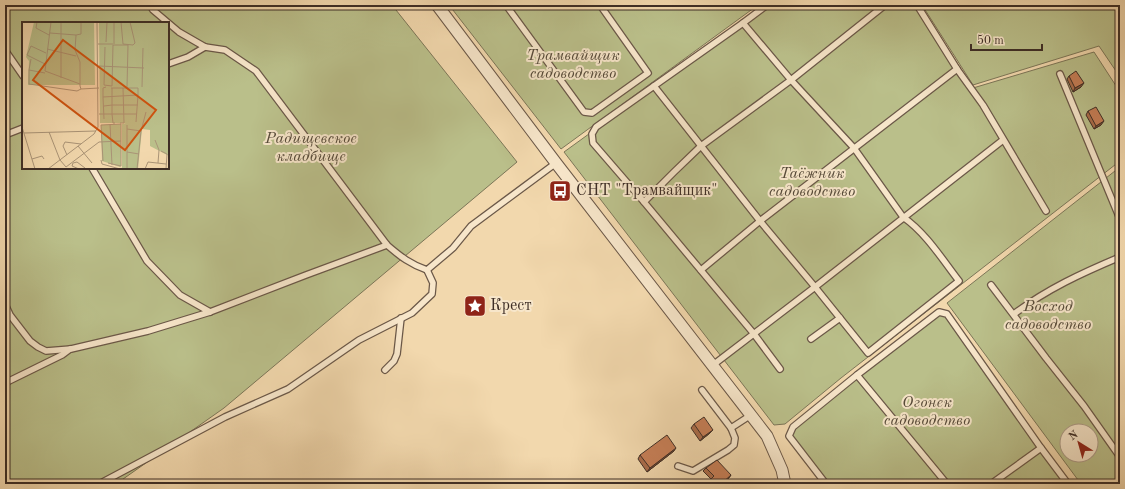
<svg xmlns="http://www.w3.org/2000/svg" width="1125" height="489" font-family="'Old Standard TT',serif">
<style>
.green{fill:#babf8a;stroke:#7c7658;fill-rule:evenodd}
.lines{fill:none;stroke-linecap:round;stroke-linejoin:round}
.lane-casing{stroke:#6b5848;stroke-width:8}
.street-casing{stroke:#6b5848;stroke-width:13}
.lane{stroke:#f7e6ca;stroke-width:5.5}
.street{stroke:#f7e6ca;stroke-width:11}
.wall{fill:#aa6c4a;stroke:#3e2e26}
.shaded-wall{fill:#8b583c;stroke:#3e2e26}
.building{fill:#c67e56;stroke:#3e2e26}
.labels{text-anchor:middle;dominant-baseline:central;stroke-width:4;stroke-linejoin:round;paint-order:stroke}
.park-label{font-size:16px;font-style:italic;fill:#574b3a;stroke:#f7e6ca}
.poi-label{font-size:16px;fill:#3e2e26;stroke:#f7e6ca;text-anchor:start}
.inset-road{fill:none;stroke:#aa9477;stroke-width:1}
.view{fill:#ce5310;fill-opacity:0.15;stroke:#ce5310;stroke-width:2}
.inset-edge{fill:none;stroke:#3e2e26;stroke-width:2}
</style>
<rect width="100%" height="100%" fill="#f2d8ad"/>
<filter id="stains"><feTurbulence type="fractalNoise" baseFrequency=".005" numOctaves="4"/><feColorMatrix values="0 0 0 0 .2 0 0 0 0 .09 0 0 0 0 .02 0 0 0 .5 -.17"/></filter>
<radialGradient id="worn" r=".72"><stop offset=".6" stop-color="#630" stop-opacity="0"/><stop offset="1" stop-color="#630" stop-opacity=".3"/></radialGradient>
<g class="green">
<path d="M 5,5 L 392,5 L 517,162 L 224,408 L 116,484 L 5,484 ZM 23,23 L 168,23 L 168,168 L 23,168 Z"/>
<polygon points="449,5 758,5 561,149"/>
<polygon points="767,5 920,5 973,88 1094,52 1120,92 1120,161 841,378 785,424 774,425 564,152"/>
<polygon points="922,5 1120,5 1120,77 1099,46 973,85"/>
<path d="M 1120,167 L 1120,484 L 1081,484 L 947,303 ZM 1067,431 L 1091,431 L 1091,455 L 1067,455 Z"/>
<polygon points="939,312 947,314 1068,484 826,484 789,436 798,423"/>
</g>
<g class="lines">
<g class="lane-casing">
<g id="lane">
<path d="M 150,5 L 153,10 L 179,32 L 205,47 L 225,50 L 256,71 L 387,245 C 401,257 410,264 427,270 L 453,248 L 471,226 L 556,163"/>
<polyline points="506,5 584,112 592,113 648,73 600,5"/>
<polyline points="917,5 957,69 983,105 1046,211"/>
<polyline points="743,23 767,5"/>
<polyline points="5,50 23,76"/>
<polyline points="168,64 188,57 205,47"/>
<polyline points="1060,74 1120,219"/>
<polyline points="654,86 760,221 701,270"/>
<polyline points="5,135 23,128"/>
<polyline points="92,168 147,261 180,295 210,312"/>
<path d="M 644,202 L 593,143 L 592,134 L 596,127 L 743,23 L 791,80 L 854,148 L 903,217 C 926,233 942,259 959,281 L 868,353 L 815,287 L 1003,140"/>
<polyline points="991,285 1046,358 1084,406 1120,457"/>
<polyline points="5,304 10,315 30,341 38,347 46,351 71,349 148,331 210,312 306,275 387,245"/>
<path d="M 1014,314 C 1047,289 1082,273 1120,257"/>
<polyline points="811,339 840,318"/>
<polyline points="713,365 815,287 760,221 957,69"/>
<polyline points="780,369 754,334 644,202 674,172 701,146 791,80 885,5"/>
<polyline points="385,370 394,361 397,354 401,318"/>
<polyline points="857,375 947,484"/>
<polyline points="5,383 62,355 70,349"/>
<polyline points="702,390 731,428"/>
<polyline points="678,466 693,471 728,450 734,445 735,438 731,428 751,415"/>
<polyline points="99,484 225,417 288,389 359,340 412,313 432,294 433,283 427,270"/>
<polyline points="826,484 789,436 793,427 857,375 939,312 947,314 1041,448 1068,484"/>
<polyline points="991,484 1041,448"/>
</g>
</g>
<g class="street-casing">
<polyline id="street" points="437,5 556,163 767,436 782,470 785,484"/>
</g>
<use href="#lane" class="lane"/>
<use href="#street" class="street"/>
</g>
<g class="wall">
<polygon points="1069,76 1081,87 1073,92 1067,79"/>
<polygon points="1088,111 1101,125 1094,129 1086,115"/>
<polygon points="694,424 713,430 710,433 700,441 691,428"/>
<polygon points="674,451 647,472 638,459 640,455"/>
<polygon points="706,468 731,475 728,479 722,484 705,484 711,479 703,471"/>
</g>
<g class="shaded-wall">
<polygon points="1084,83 1081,87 1073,92 1075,88"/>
<polygon points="1104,121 1101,125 1094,129 1096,126"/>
<polygon points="713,430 710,433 700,441 703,437"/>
<polygon points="676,448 674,451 647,472 650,468"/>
<polygon points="731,475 728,479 722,484 721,484"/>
</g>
<g class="building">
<polygon points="1076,71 1084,83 1075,88 1069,76"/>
<polygon points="1096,107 1104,121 1096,126 1088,111"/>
<polygon points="704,417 713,430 703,437 694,424"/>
<polygon points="667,435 676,448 650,468 640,455"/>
<polygon points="717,460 731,475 721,484 706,484 714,476 706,468"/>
</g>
<defs>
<g id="bus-square" transform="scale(1.15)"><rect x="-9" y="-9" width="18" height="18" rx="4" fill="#8f2418" stroke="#f7e6ca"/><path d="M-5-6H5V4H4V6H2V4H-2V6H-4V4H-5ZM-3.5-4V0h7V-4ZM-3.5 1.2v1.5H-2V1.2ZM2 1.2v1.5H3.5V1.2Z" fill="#fff"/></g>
<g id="sight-square" transform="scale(1.15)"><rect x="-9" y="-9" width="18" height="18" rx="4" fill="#8f2418" stroke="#f7e6ca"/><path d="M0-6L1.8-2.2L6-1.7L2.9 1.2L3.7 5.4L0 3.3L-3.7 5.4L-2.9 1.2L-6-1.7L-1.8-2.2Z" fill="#fff"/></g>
</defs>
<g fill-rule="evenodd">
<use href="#bus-square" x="560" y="191"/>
<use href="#sight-square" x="475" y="306"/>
</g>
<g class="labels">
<g class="park-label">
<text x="573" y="56">Трамвайщик<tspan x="573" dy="18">садоводство</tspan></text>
<text x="311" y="139">Радищевское<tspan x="311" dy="18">кладбище</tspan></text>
<text x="812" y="174">Таёжник<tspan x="812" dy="18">садоводство</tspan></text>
<text x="1048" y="307">Восход<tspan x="1048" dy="18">садоводство</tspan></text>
<text x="927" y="403">Огонек<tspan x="927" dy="18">садоводство</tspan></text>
</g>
<g class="poi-label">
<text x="576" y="191">СНТ "Трамвайщик"</text>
<text x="490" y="306">Крест</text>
</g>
</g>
<g transform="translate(22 22)">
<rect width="147" height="147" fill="#f2d8ad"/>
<path d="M 12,0 L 72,0 L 73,63 L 6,63 L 7,39 L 4,35 ZM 77,0 L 147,0 L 147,134 L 128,124 L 128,108 L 120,107 L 116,147 L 100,146 L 100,102 L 104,101 L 78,101 ZM 99,102 L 99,144 L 98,145 L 80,139 L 79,103 Z" fill="#babf8a"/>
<path class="inset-road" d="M 15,0 L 14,6 L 27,13M 29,0 L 23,49 L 58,62M 59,0 L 59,12 L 54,13 L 53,28 L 58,40 L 58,64 L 59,67 L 77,66M 99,0 L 101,22 L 111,23 L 113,21 L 108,0M 28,11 L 54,13M 84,20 L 85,0M 76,22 L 91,22M 92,22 L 92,0M 83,25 L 82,63 L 90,64 L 91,23 L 106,23 L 105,65M 25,27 L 54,34M 9,37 L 7,48 L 23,51M 23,42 L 5,33 L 9,24 L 24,31M 77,44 L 122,46M 7,48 L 7,62 L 55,69 L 59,67M 39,56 L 39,0M 120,65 L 121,26M 89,66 L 101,66 L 102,101 L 98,101M 101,66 L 116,66 L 116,73M 81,75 L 81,66 L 84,65M 82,84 L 90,83 L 90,66M 77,92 L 90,92 L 90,83 L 116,83M 82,97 L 81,75 L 116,73 L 114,100M 93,101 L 91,101 L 90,92 L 115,92M 88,102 L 90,143M 0,105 L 13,147M 105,107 L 119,109 L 115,147M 119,109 L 124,90M 27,110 L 38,138 L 44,145 L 77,120 L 99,119M 2,111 L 74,109M 133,118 L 137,128 L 136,141M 56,124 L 70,141M 139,129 L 145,132 L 144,147M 105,130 L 117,132M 45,133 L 41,124 L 43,120 L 59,122M 10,137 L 20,134 L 22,137M 79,138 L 80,142 L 98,147M 81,139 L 79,103 L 99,102 L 99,144 L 86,141M 26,147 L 72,112 L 76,105 L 75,0M 57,147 L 50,144 L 51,141 L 55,140 L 63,146M 105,147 L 105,103M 123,147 L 126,140 L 144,142"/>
<path class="view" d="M 41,18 L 134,88 L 103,128 L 11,58 Z"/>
<rect width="147" height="147" class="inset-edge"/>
</g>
<rect width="1125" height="489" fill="none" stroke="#f2d8ad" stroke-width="20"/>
<rect x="6" y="6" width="1113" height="477" fill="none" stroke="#3e2e26" stroke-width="2"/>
<rect x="10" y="10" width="1105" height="469" fill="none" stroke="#3e2e26"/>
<g transform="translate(1079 443) rotate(323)"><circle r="19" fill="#f7e6ca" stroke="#ad9c88"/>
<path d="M0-3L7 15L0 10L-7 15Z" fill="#8f2418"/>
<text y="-6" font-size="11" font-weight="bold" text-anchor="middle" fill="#3e2e26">N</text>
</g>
<path d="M971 44v6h71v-6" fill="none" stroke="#3e2e26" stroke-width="2"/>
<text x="977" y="44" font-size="12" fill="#3e2e26" stroke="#f7e6ca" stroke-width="3" paint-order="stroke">50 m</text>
<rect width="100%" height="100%" filter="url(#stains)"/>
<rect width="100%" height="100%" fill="url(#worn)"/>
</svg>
